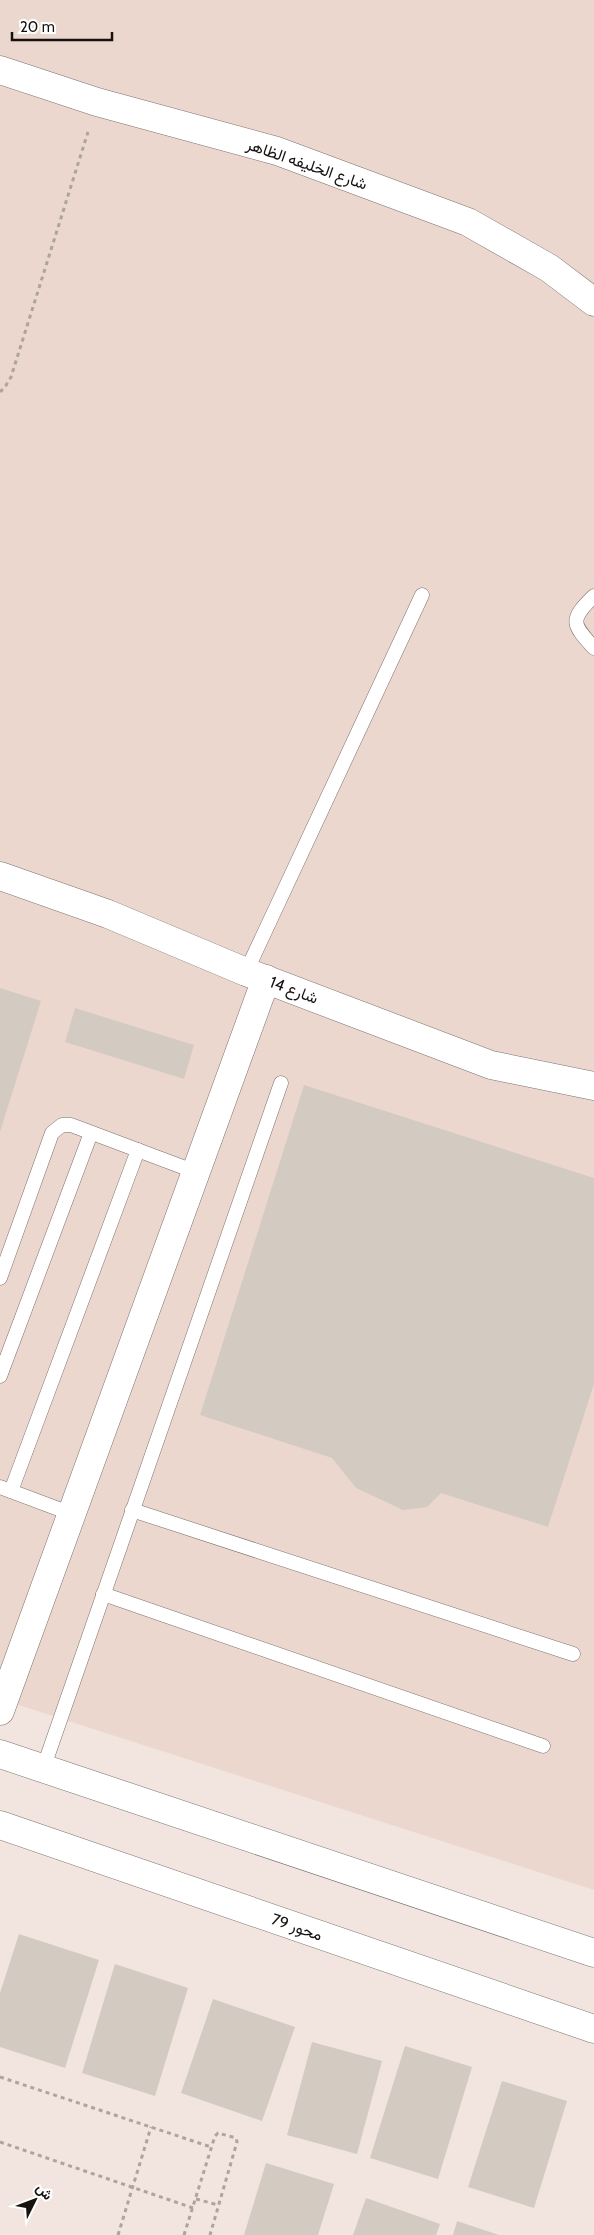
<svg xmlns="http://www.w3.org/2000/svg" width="594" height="2235" font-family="Cabin,Vazirmatn,sans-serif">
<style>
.built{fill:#ecd7cf}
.building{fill:#d3cbc2}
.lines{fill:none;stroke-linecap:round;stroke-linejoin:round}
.lane-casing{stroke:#7d726e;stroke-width:15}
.street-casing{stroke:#7d726e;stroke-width:29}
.secondary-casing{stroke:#7d726e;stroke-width:29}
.path{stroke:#ada39f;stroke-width:3;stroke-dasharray:4 4;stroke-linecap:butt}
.lane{stroke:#fff;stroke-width:14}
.street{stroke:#fff;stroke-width:28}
.secondary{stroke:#fff;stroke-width:28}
.labels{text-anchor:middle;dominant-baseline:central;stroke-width:4;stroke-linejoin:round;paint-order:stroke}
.street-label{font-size:16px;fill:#161210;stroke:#fff}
</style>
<rect width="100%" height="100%" fill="#f2e5e0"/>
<polygon class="built" points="0,0 594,0 594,1890 0,1699"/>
<g class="building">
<polygon points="0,988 41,1001 0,1132"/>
<polygon points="75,1008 194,1045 184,1079 65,1042"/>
<polygon points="304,1085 594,1178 594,1384 548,1527 441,1493 427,1507 403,1510 356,1488 332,1458 200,1415"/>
<polygon points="19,1934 99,1960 65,2068 0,2047 0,1993"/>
<polygon points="115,1964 188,1988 155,2096 82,2073"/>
<polygon points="213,1999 295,2027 262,2121 181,2093"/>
<polygon points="312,2042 382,2061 357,2154 287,2135"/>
<polygon points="405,2046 472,2067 438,2179 370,2158"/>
<polygon points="502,2081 567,2101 534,2208 468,2187"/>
<polygon points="266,2163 334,2184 318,2235 244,2235"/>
<polygon points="366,2198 440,2224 436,2235 353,2235"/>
<polygon points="457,2221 499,2235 453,2235"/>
</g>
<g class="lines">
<g class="lane-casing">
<g id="lane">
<path d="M 594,596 C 569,620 572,624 594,648"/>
<polyline points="246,972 422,595"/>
<polyline points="0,1278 52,1133 62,1125 71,1125 196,1172"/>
<polyline points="0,1376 91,1133"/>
<polyline points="0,1487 72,1514"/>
<polyline points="11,1491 138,1150"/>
<polyline points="132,1510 573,1654"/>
<polyline points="103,1594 543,1746"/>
<polyline points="43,1769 281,1083"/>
</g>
</g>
<g class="street-casing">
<g id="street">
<polyline points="0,70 97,102 277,151 468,222 549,268 594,302"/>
<polyline points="0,876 108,914 246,972 491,1065 594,1086"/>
<polyline points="0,1711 266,979"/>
</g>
</g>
<g class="secondary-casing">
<g id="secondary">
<polyline points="0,1754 594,1953"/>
<polyline points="0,1825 594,2029"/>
</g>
</g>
<g class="path">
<polyline points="0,392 5,387 11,377 88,132"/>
<polyline points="0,2077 211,2147"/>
<polyline points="0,2142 193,2208"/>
<polyline points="196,2199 218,2205"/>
<polyline points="118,2235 151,2127"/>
<polyline points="184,2235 215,2136 218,2133 236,2138 237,2142 210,2235"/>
</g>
<use href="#lane" class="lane"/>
<use href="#street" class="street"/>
<use href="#secondary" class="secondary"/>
</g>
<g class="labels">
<g class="street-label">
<text transform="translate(307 164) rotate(19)">شارع الخليفه الظاهر</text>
<text transform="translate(294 990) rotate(21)">شارع 14</text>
<text transform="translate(297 1927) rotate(19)">محور 79</text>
</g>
</g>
<g transform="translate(35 2200) rotate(48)" stroke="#ffffff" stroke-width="4" paint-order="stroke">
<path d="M0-4L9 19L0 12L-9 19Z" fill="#161210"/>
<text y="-8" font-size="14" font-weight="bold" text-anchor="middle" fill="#161210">ش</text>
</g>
<path d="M12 32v8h100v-8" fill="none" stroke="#161210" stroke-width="2.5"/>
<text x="20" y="32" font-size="15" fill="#161210" stroke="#ffffff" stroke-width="4" paint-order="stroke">20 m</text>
</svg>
